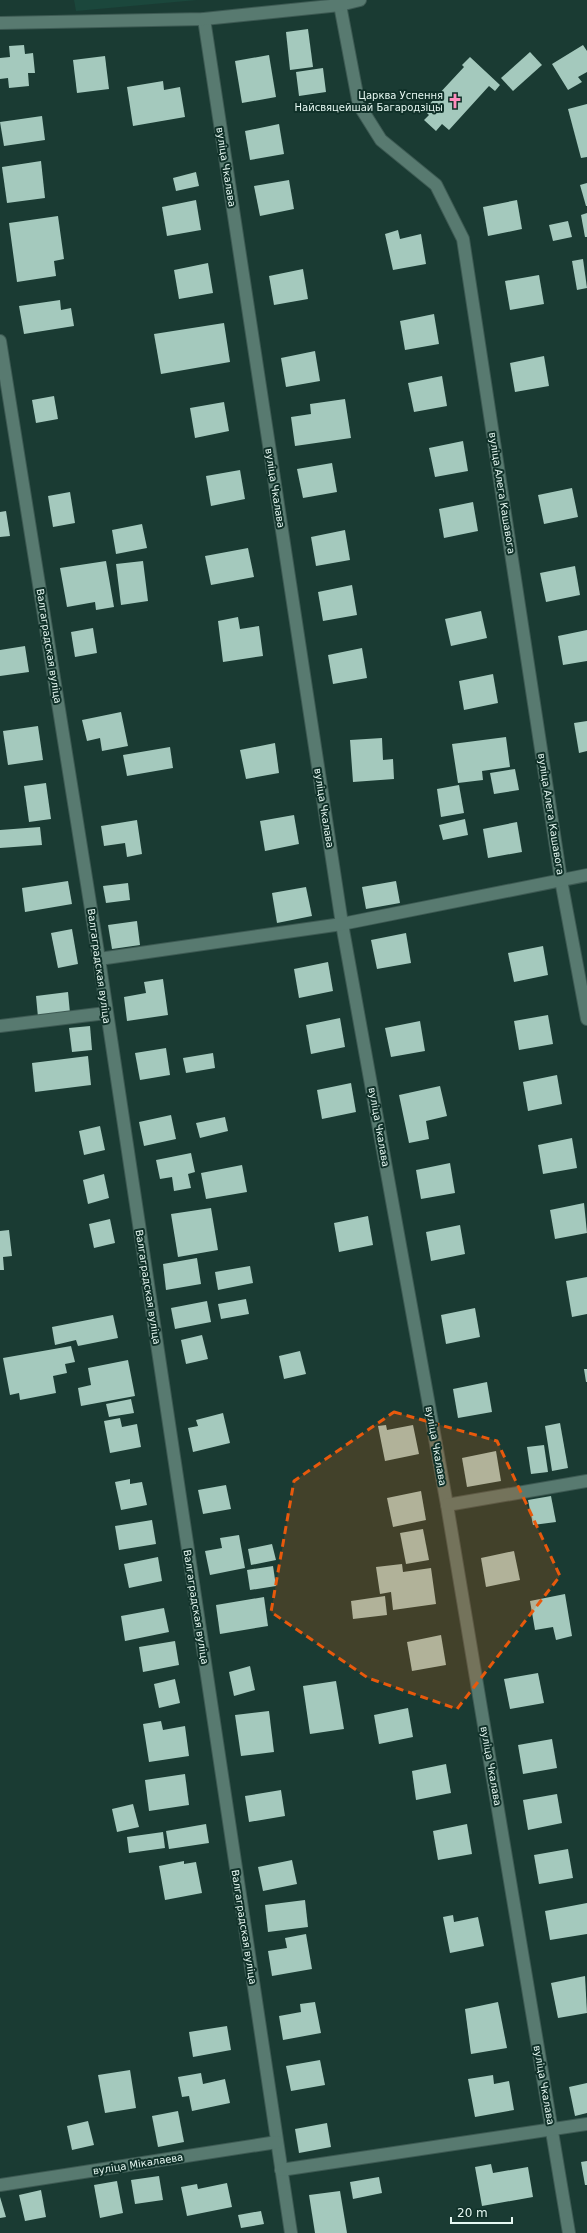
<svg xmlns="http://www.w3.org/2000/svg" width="587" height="2233" font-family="'DejaVu Sans',sans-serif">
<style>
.built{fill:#1b473c}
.building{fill:#a4c9bd}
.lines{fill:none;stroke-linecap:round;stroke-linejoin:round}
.minor-casing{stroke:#3d5a53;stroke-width:14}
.minor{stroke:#587a70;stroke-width:12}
.marked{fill:#e8590c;fill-opacity:0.2;stroke:#e8590c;stroke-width:3;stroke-dasharray:8 5;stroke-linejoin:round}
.labels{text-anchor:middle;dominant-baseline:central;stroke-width:4;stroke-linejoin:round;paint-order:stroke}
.poi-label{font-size:10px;fill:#e6f8f2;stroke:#103129;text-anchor:end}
.street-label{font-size:10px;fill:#e6f8f2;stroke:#103129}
</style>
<rect width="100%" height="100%" fill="#1a3b33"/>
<polygon class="built" points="74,0 197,0 76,11"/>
<g class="building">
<polygon points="308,29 313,67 290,70 286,32"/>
<polygon points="24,45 25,54 33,53 35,73 28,73 29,86 9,88 8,78 0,79 0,58 10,57 9,46"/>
<polygon points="583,45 587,51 587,72 578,77 582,82 568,90 552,64"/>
<polygon points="530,52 542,65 513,91 501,78"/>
<polygon points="269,55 276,97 242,103 235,61"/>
<polygon points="105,56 109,89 77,93 73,60"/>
<polygon points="470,57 500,85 495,91 489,86 449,130 442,124 436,131 424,120 429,115 424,110 464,67 462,65"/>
<polygon points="323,68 326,92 299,96 296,72"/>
<polygon points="163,81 164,90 180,87 185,117 133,126 127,87"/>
<polygon points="587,104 587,157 581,158 568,109"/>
<polygon points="42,116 45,140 4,146 0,122"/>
<polygon points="279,124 284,154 250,160 245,131"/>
<polygon points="41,161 45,198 7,203 2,167"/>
<polygon points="196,172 199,186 176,191 173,178"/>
<polygon points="289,180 294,209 260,216 254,186"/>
<polygon points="587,183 587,206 586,206 580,185"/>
<polygon points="196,200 201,230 167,236 162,207"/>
<polygon points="517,200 522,229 488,236 483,207"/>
<polygon points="587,213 587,237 585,237 581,215"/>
<polygon points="58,216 64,259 54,261 56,276 17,282 9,223"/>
<polygon points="568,221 572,237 553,241 549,225"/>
<polygon points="398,230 400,239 421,234 426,264 393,270 385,234"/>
<polygon points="583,259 587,288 577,290 572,261"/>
<polygon points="208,263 213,293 179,299 174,270"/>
<polygon points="303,269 308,299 274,305 269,276"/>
<polygon points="539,275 544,304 510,310 505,281"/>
<polygon points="60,300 61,310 71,308 74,326 24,334 19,306"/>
<polygon points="434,314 439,344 405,350 400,321"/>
<polygon points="224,323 230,362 161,374 154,334"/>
<polygon points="315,351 320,381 286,387 281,358"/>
<polygon points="544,356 549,386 515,392 510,363"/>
<polygon points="442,376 447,406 414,412 408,383"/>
<polygon points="54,396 58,419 36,423 32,400"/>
<polygon points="345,399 351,438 295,446 291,417 311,414 310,404"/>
<polygon points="224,402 229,431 195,438 190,408"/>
<polygon points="463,441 468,471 435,477 429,448"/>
<polygon points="332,463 337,492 303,498 297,469"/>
<polygon points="240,470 245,499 211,506 206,476"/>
<polygon points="572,488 578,517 544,524 538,495"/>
<polygon points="70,492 75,523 53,527 48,496"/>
<polygon points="473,502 478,531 444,538 439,509"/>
<polygon points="6,511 10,536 0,537 0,512"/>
<polygon points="142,524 147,548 116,554 112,530"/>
<polygon points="345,530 350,560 316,566 311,537"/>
<polygon points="248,548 254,577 211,585 205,556"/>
<polygon points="106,561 114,607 96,610 95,602 67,607 60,568"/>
<polygon points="143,561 148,601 121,605 116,564"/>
<polygon points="575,566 580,595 546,602 540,573"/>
<polygon points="352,585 357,615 323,621 318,592"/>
<polygon points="481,611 487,638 451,646 445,619"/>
<polygon points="238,617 240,629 259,626 263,656 223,662 218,621"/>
<polygon points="93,628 97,653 75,657 71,632"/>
<polygon points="587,630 587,661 563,665 558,636"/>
<polygon points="25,646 29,672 0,676 0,650"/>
<polygon points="362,648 367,678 333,684 328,655"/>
<polygon points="493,674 498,703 464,710 459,681"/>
<polygon points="121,712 128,746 102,751 100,738 87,741 82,720"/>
<polygon points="587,721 587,751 579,753 574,723"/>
<polygon points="38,726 43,760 8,765 3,731"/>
<polygon points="506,737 510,767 482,771 483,780 458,783 452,744"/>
<polygon points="382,738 383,760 393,759 394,779 353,782 350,740"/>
<polygon points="275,743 279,773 246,779 240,750"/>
<polygon points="170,747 173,768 127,776 123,755"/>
<polygon points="515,769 519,790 494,794 490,773"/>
<polygon points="46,783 51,819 29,822 24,786"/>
<polygon points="459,785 464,813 441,817 437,789"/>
<polygon points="294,815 299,844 265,851 260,821"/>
<polygon points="465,819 468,835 443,840 439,825"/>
<polygon points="137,820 142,854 127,857 125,843 104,846 101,826"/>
<polygon points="517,822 522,852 488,858 483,829"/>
<polygon points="40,827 42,845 0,848 0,830"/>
<polygon points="68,881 72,904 25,912 22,888"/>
<polygon points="396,881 400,903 366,909 362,887"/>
<polygon points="128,883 130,900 106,903 103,886"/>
<polygon points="306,887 312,916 277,923 272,893"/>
<polygon points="137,921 140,945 112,949 108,925"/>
<polygon points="72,929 78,964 58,968 51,933"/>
<polygon points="406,933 411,963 377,969 371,940"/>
<polygon points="543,946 548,975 514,982 508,953"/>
<polygon points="328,962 333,991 299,998 294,969"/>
<polygon points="163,979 168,1015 127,1021 124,997 146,993 144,982"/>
<polygon points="68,992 70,1013 38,1017 36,996"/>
<polygon points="548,1015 553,1044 519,1050 514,1021"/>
<polygon points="340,1018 345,1047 311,1054 306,1025"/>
<polygon points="420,1021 425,1051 391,1057 385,1028"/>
<polygon points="90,1026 92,1050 72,1052 69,1028"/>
<polygon points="166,1048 170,1075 140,1080 135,1053"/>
<polygon points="213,1053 215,1068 186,1073 183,1058"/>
<polygon points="88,1056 91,1085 35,1092 32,1063"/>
<polygon points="557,1075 562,1104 528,1111 523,1082"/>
<polygon points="351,1083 356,1112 322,1119 317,1090"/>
<polygon points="440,1086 447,1116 426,1121 429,1139 409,1143 399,1095"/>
<polygon points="171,1115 176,1139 144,1146 139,1122"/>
<polygon points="225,1117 228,1131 200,1138 196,1123"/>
<polygon points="100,1126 105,1150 84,1155 79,1131"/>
<polygon points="572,1138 577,1168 543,1174 538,1145"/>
<polygon points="191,1153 195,1172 188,1174 191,1188 174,1191 172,1177 160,1179 156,1160"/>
<polygon points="450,1163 455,1193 421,1199 416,1170"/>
<polygon points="242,1165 247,1192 206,1199 201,1173"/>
<polygon points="104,1174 109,1198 88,1204 83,1180"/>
<polygon points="584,1203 587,1233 555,1239 550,1210"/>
<polygon points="211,1208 218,1250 178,1257 171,1214"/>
<polygon points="368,1216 373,1245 339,1252 334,1223"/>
<polygon points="110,1219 115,1243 94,1248 89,1224"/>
<polygon points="460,1225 465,1254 431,1261 426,1232"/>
<polygon points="9,1230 12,1256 3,1257 4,1270 0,1270 0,1231"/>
<polygon points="197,1258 201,1284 166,1290 163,1264"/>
<polygon points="250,1266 253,1283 218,1290 215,1272"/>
<polygon points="587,1277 587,1314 572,1317 566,1281"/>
<polygon points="246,1299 249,1314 221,1319 218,1304"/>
<polygon points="207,1301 211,1322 175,1329 171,1308"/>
<polygon points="475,1308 480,1337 446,1344 441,1315"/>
<polygon points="113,1315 118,1338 78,1346 76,1340 55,1345 52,1327"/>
<polygon points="202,1335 208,1359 186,1364 181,1340"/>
<polygon points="71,1346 75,1362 65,1364 67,1373 53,1376 56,1393 20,1400 19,1393 10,1395 3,1358"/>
<polygon points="300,1351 306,1374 284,1379 279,1356"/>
<polygon points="128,1360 135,1396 81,1406 78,1388 91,1385 88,1368"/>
<polygon points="584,1369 587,1369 587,1382 586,1382"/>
<polygon points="487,1382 492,1412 458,1418 453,1389"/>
<polygon points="131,1399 134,1413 109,1417 106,1404"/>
<polygon points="223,1413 230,1443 193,1452 188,1428 198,1426 196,1420"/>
<polygon points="120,1418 122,1427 137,1424 141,1447 110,1453 104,1421"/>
<polygon points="560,1423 568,1468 552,1471 545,1426"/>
<polygon points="386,1425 387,1430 413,1425 419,1454 385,1461 378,1426"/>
<polygon points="544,1445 548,1472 531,1474 527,1447"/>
<polygon points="496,1451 501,1481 467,1487 462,1458"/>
<polygon points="130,1479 130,1484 142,1482 147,1505 121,1510 115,1482"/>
<polygon points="226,1485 231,1509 203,1514 198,1490"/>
<polygon points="421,1491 426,1520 393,1527 387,1498"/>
<polygon points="551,1496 556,1522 533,1525 528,1500"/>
<polygon points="152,1520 156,1544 119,1550 115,1526"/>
<polygon points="423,1529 429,1560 406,1564 400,1533"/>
<polygon points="239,1535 245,1568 210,1575 205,1551 222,1548 220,1538"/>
<polygon points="272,1544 276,1560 251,1565 248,1549"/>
<polygon points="514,1551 520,1580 486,1587 481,1558"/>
<polygon points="158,1557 162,1581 129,1588 124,1564"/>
<polygon points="402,1564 403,1572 431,1568 436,1604 393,1610 391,1592 380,1594 376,1567"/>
<polygon points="273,1566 276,1586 250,1590 247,1570"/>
<polygon points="565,1594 572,1636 556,1640 553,1627 535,1630 530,1601"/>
<polygon points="385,1596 387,1615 353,1619 351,1601"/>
<polygon points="264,1597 268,1626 220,1634 216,1605"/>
<polygon points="164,1608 169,1632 125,1641 121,1616"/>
<polygon points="441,1635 446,1665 412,1671 407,1642"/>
<polygon points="175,1641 179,1665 143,1672 139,1647"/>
<polygon points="250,1666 255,1690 234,1696 229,1672"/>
<polygon points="538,1673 544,1703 510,1709 504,1679"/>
<polygon points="175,1679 180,1703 159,1708 154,1684"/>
<polygon points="336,1681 344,1729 310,1734 303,1686"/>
<polygon points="408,1708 413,1737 379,1744 374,1715"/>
<polygon points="269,1711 274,1752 241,1756 235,1715"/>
<polygon points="161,1721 163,1730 185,1726 189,1756 149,1762 143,1724"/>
<polygon points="552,1739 557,1768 523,1774 518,1745"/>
<polygon points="446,1764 451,1793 416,1800 412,1771"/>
<polygon points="185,1774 189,1805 149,1811 145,1780"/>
<polygon points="281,1790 285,1816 249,1822 245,1796"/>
<polygon points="557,1794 562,1823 528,1830 523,1800"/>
<polygon points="133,1804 139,1827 117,1832 112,1809"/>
<polygon points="206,1824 209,1843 169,1849 166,1831"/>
<polygon points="467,1824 472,1854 438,1860 433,1831"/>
<polygon points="163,1832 165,1848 129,1853 127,1837"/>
<polygon points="568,1849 573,1878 539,1884 534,1855"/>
<polygon points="292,1860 297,1884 263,1891 258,1867"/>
<polygon points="184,1861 184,1864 196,1862 202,1893 165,1900 159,1866"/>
<polygon points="305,1900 308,1927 268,1932 265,1905"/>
<polygon points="587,1903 587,1934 550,1940 545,1911"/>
<polygon points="453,1915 454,1922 478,1917 484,1946 450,1953 443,1917"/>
<polygon points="306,1934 312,1969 272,1976 268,1951 287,1948 285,1938"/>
<polygon points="585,1976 587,2013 558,2018 551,1983"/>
<polygon points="315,2002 321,2033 283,2040 279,2016 301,2012 300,2004"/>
<polygon points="498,2002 507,2048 471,2054 465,2009"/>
<polygon points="227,2026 231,2050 193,2057 189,2032"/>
<polygon points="320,2060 325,2085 291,2091 286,2066"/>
<polygon points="130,2070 136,2108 105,2113 98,2075"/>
<polygon points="201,2073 203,2084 225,2079 230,2103 192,2111 189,2096 182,2097 178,2077"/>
<polygon points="493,2075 494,2084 509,2081 514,2110 475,2117 468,2079"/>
<polygon points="587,2083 587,2113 575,2116 569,2087"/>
<polygon points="178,2111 184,2142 158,2147 152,2116"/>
<polygon points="88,2121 94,2145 72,2150 67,2126"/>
<polygon points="327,2123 331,2147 299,2153 295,2129"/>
<polygon points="587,2161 587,2185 585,2185 581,2162"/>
<polygon points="491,2164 493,2173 528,2167 533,2197 482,2206 475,2167"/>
<polygon points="159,2176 163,2200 135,2204 131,2180"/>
<polygon points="379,2177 382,2193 353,2199 350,2182"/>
<polygon points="117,2181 123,2213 100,2218 94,2185"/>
<polygon points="227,2183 232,2207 187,2216 181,2187 197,2184 198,2189"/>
<polygon points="41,2190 46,2217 25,2221 19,2195"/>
<polygon points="340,2191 347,2233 315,2233 309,2195"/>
<polygon points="0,2197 6,2217 0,2218"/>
<polygon points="261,2211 264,2224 241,2228 238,2215"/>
</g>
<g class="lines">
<g class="minor-casing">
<g id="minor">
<polyline points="340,5 359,105 381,140 436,185 463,239 561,880 587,1019"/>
<polyline points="204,19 342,924 447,1505 569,2233"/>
<polyline points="0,23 204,19 340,5 360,0"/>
<polyline points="0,341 99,959 291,2233"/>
<polyline points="99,959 342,924 587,875"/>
<polyline points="0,1026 106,1013"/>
<polyline points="447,1505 587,1481"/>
<polyline points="281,2170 587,2124"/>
<polyline points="0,2185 277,2142"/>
</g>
</g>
<use href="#minor" class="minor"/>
</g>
<path class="marked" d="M 394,1412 L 497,1441 L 560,1576 L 457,1709 L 368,1678 L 271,1612 L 294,1481 Z"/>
<defs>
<g id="church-bare" transform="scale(1.2)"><path d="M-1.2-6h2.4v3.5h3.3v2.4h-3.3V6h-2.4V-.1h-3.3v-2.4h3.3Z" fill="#fe8ebd" stroke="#103129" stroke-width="2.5" paint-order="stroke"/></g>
</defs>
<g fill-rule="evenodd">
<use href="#church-bare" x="455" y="101"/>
</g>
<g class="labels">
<g class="poi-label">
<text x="443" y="95">Царква Успення<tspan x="443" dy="12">Найсвяцейшай Багародзіцы</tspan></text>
</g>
<g class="street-label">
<text transform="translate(226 167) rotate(81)">вуліца Чкалава</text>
<text transform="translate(275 488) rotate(81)">вуліца Чкалава</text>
<text transform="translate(502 493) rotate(81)">вуліца Алега Кашавога</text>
<text transform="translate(49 646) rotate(81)">Валгаградская вуліца</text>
<text transform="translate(324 808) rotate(81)">вуліца Чкалава</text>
<text transform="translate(551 814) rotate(81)">вуліца Алега Кашавога</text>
<text transform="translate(99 966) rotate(82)">Валгаградская вуліца</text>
<text transform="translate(379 1127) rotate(80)">вуліца Чкалава</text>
<text transform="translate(148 1287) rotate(81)">Валгаградская вуліца</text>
<text transform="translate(436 1446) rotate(80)">вуліца Чкалава</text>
<text transform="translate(196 1607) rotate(81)">Валгаградская вуліца</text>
<text transform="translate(491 1766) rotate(80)">вуліца Чкалава</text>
<text transform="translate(244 1927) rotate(81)">Валгаградская вуліца</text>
<text transform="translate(544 2085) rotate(80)">вуліца Чкалава</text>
<text transform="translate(138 2164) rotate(-9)">вуліца Мікалаева</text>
</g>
</g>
<path d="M451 2217v6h61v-6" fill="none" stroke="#e6f8f2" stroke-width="2"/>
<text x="457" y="2217" font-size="12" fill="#e6f8f2" stroke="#103129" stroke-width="3" paint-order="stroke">20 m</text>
</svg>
